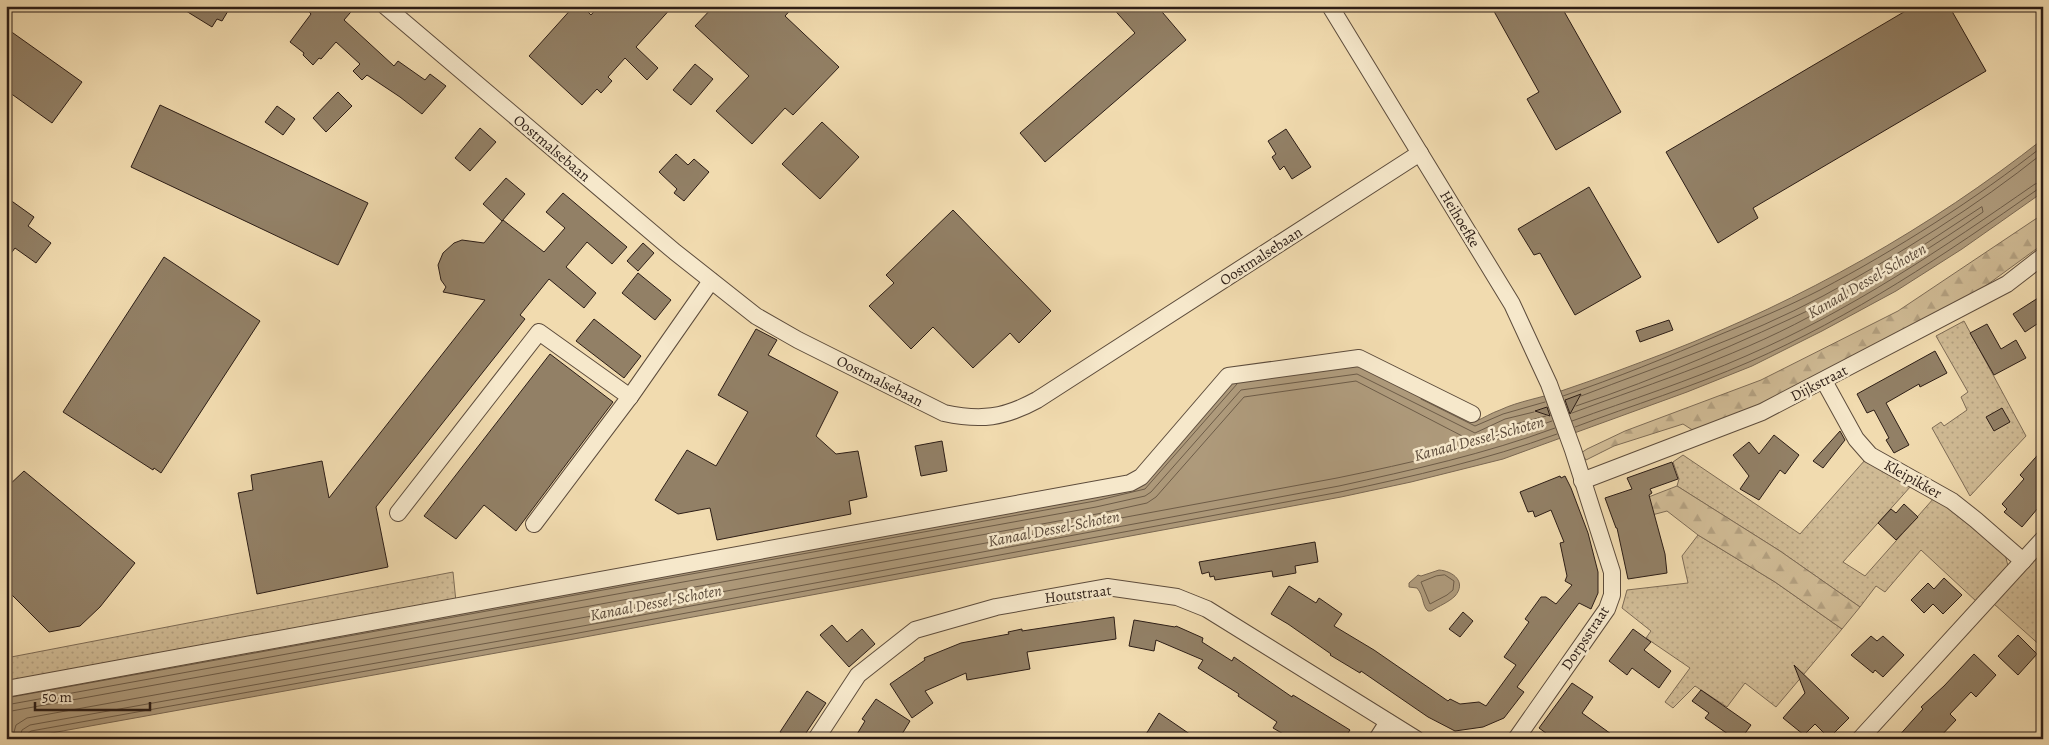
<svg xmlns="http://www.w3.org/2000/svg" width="2049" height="745" font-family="Alegreya,serif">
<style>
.grass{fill:url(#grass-dots);stroke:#7e6c56}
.forest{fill:url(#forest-firs);stroke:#7e6c56}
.water{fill:#ae9a7b;stroke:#7a6853}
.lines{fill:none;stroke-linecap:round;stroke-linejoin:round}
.shore{stroke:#6d5c48;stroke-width:1}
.building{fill:#928066;stroke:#2c1d16}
.minor-casing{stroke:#5d4c3c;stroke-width:18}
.minor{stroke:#f6e8cb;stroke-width:16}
.labels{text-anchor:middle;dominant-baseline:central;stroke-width:5;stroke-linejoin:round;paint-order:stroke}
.street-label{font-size:15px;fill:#2c1d16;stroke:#f6e8cb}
.water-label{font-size:16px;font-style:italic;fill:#5a4939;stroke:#f6e8cb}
</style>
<defs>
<pattern id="grass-dots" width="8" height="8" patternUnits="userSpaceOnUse" patternTransform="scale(1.25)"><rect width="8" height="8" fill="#d0bb95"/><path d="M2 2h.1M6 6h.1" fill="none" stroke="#b3a080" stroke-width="1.8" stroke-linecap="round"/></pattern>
<pattern id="forest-firs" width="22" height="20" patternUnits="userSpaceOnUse" patternTransform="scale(1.25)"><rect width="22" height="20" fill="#d0bb95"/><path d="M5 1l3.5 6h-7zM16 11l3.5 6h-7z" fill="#b3a080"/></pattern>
</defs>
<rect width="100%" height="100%" fill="#f1dbaf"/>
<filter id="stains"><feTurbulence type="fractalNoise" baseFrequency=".004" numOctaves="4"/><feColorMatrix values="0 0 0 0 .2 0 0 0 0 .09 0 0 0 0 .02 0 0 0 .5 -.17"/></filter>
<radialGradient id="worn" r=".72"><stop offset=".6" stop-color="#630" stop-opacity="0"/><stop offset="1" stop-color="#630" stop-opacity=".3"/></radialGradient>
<g class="grass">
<polygon points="1964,321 2026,436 1970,496 1932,428 1941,422 1944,426 1967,410 1961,397 1968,392 1936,336"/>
<polygon points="1683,455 1800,534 1865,460 1911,486 1843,562 1865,576 1934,498 1948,505 2005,554 2008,566 1977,602 1921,550 1885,592 1876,586 1860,607 1780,551 1677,486 1679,479 1673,462"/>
<polygon points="1698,535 1775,582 1842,629 1776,707 1745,683 1727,707 1695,686 1673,708 1665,702 1690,668 1646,638 1651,631 1622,608 1627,590 1688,583 1682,556"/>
<polygon points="2043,549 2043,648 1994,604"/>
<polygon points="453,572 457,612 6,694 6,658"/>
</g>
<g class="forest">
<polygon points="2043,214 2043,244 1980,290 1761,405 1694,431 1683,424 1614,446 1586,460 1581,453 1587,449 1625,431 1761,380 1898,311"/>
<polygon points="1677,486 1780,551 1860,607 1842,629 1775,582 1698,535 1667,511 1652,515 1646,498"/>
</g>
<g class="water">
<path d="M 2043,139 L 2043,192 L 1962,249 L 1896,291 L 1822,331 L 1752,366 L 1687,392 L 1503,459 L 1411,482 L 1341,497 L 574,639 L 18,739 L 6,739 L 6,694 L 1142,485 L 1234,379 L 1359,362 L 1476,421 C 1484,418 1491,413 1500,410 C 1519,401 1541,398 1561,391 C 1597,379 1633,365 1668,352 C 1802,300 1930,228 2043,139 Z"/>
<path d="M 1439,570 C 1453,571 1467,582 1455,596 C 1449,602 1439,606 1431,611 L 1428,611 C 1422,606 1424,596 1417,588 L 1409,587 L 1409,583 L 1418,575 L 1421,576 Z"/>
</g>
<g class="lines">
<g class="shore">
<path d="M 1982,207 L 1983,212 C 1936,245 1888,274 1838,301 L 1835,300 L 1836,297 L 1910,254 Z"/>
<path d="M 1563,396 C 1616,378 1668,357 1719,335 C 1753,321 1787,307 1820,290 C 1896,250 1976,199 2043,146"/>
<path d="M 1581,396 C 1662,365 1746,337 1823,296 C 1897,256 1977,206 2043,153"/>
<polyline points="1421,399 1475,426 1503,414 1545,402"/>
<path d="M 1572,413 C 1658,381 1745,354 1825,308 L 1826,305 L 1822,304 C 1742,342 1660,378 1576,406"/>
<path d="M 1572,421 C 1630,400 1689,381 1746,356 C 1850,311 1943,248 2035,184 L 2043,182"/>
<path d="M 1575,427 C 1633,405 1692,387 1749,362 C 1852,317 1946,254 2038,189 L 2043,188"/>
<polygon points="1445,575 1454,581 1453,590 1447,595 1430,604 1421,582 1436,576"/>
<polyline points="6,698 1095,501 1145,489 1237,384"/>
<polyline points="6,705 1096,507 1145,496 1151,492 1241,390 1357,374 1475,433 1505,419 1534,412"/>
<polyline points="6,712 1097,514 1147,503 1156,497 1244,397 1356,381 1466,438 1480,440 1508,426 1546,416"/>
<path d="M 12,739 L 16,725 L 27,718 L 570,620 L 1337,478 C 1410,463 1482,447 1552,421"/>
<path d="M 19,739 L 22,730 L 30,725 L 572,628 L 1339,486 C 1412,470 1485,454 1555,428"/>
<path d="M 26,739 L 27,734 L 31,731 L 573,634 L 1340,492 C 1414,476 1486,460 1557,434"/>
</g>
</g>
<g class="building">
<polygon points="178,6 231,6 222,21 217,19 212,27"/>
<polygon points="304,6 356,6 344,20 394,66 398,61 425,80 430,74 446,86 422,114 400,97 367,75 362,80 353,71 360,64 336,42 321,59 319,58 313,65 303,55 304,53 290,42 311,14"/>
<polygon points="574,6 582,6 591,15 599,6 673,6 636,47 658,68 647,80 625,58 608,77 612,81 601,93 597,89 582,105 529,56"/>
<polygon points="714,6 794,6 785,16 839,67 793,115 785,108 752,144 716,111 749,76 695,26"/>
<polygon points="1111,6 1157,6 1186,40 1045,162 1020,133 1135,33"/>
<polygon points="1491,6 1561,6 1621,112 1556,150 1527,99 1539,92"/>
<polygon points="1914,6 1924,6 1927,10 1934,6 1949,6 1986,71 1753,208 1758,218 1718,243 1666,152"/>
<polygon points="6,28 82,82 52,123 6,90"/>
<polygon points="695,64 713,79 691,105 673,90"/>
<polygon points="338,92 352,106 326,132 313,118"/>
<polygon points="160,105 368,203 338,265 131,167"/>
<polygon points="277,106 295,119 283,135 265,122"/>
<polygon points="822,122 859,157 820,199 782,164"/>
<polygon points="480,128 496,142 470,171 455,158"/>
<polygon points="1286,129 1311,167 1292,179 1284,166 1280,170 1272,157 1276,154 1268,141"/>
<polygon points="676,154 688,165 694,159 709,172 684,201 674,193 677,189 659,172"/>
<polygon points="506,178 525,194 502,221 483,204"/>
<polygon points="1589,187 1641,277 1575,315 1540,253 1534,255 1518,229"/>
<polygon points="563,193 627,247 612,264 587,242 566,267 596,293 584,308 549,279 520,315 525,319 376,507 388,567 257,594 238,493 253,490 251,475 322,461 329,498 485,300 443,292 446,287 441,280 438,265 443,253 454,243 462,240 484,243 503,220 544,252 565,228 546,212"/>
<polygon points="6,197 34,217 28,226 51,243 36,263 15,248 6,260"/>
<polygon points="953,210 1051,311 1019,343 1010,333 973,368 933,327 911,349 869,306 894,283 886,275"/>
<polygon points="643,243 654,253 638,271 627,261"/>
<polygon points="164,257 260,321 161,473 154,468 153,470 63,412"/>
<polygon points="638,273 671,300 655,320 622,293"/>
<polygon points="2038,298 2043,304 2043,320 2025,332 2013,314"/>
<polygon points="594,319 641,356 624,378 576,341"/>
<polygon points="1669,320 1673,330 1640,342 1636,331"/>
<polygon points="1987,324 2001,349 2016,340 2026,358 1994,375 1970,333"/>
<polygon points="756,329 777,340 768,355 838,392 816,436 836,454 858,451 867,497 849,501 851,514 717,540 710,508 678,514 655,500 687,450 716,466 748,412 718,395"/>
<polygon points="1935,351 1947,373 1920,387 1919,384 1886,403 1909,445 1894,453 1886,440 1889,438 1874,410 1867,413 1857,394"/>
<polygon points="550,354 613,402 516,531 484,505 456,539 424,516"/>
<polygon points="1581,394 1570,414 1565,400"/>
<polygon points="1547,407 1550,416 1535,411"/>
<polygon points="2002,408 2010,422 1994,431 1986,417"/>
<polygon points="1840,431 1845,440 1823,468 1813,461"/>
<polygon points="1774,435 1799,455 1785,474 1780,470 1759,500 1740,489 1749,476 1733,455 1749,442 1759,454"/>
<polygon points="942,441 947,471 921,476 915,446"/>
<polygon points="2043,449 2043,502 2022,527 2004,512 2007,509 2002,504 2024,479 2020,475"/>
<polygon points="1672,462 1678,479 1650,489 1652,493 1649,495 1665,554 1667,573 1628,579 1617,528 1616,528 1605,498 1632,489 1627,478"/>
<polygon points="24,471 135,563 100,607 80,626 49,632 6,589 6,488"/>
<polygon points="1560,476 1561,478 1565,476 1571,488 1588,533 1598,572 1598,593 1591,609 1579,603 1517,687 1524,692 1504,718 1483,727 1455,731 1428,717 1361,671 1360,673 1330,655 1331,654 1288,624 1271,614 1289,586 1316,603 1319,598 1342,614 1334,626 1374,650 1448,701 1450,699 1460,704 1479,702 1486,706 1516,665 1504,657 1529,622 1525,619 1541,597 1546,597 1556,604 1572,585 1565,581 1567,576 1560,543 1564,542 1551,510 1535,517 1533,511 1528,512 1520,492"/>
<polygon points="1904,504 1918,517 1896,540 1878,523 1891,509 1896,513"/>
<polygon points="1315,542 1318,562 1295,566 1296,573 1273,577 1272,571 1215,580 1214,576 1210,577 1209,572 1202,574 1199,562"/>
<polygon points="1944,578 1962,595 1943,614 1933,604 1924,613 1911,600 1928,583 1934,589"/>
<polygon points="1463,612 1473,621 1460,637 1449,629"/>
<polygon points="1114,617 1116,639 1027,652 1030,669 967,680 966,673 925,691 933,703 912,718 890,684 925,660 924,658 961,643 1009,634 1008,632 1022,629 1022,631"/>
<polygon points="1134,620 1175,627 1176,626 1203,638 1202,642 1232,661 1234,657 1292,697 1293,695 1350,730 1344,739 1292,739 1273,728 1277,722 1238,696 1239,694 1198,668 1203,660 1156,640 1154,651 1129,646"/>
<polygon points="832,625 847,642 862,629 875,644 849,667 820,635"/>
<polygon points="1633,629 1651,642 1644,650 1671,671 1659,688 1632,668 1627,675 1609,661"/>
<polygon points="2018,635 2037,654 2018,675 1998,656"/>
<polygon points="1871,636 1877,641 1883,636 1904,655 1883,677 1875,670 1873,673 1851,655"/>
<polygon points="1974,654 1996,675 1976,697 1971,692 1950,714 1956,720 1938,739 1896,739 1923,709 1921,707 1944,686"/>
<polygon points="1794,665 1849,718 1829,738 1815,724 1804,735 1783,718 1805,693"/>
<polygon points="1572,683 1593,697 1582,713 1618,739 1554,739 1539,728"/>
<polygon points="1701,690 1751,725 1741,739 1735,739 1705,718 1709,713 1692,701"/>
<polygon points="807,691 826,703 802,739 790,739 780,732"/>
<polygon points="876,699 910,721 899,739 854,739 865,721 862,719"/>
<polygon points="1159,713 1197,739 1143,739"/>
</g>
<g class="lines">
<g class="minor-casing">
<g id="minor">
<path d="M 385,6 L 675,252 L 756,316 L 798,340 L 944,413 C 981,421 1004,418 1037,400 L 1420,153"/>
<polyline points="1330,6 1512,304 1549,384 1573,450 1612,572 1612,595 1607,609 1516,739"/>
<polyline points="1824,381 1856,439 1870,455 1952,501 1976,520 2023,561"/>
<polyline points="1582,481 1762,412 2007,284 2043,256"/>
<polyline points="398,513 539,332 630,397"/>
<polyline points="534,524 632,394 711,281"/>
<polyline points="6,689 1130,483 1141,477 1228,376 1359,358 1472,414"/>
<polyline points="816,739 858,675 915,630 996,607 1107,587 1177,597 1207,609 1416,739"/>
<polyline points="1377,739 1388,722"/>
<polyline points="1860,739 2043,539"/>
</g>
</g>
<use href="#minor" class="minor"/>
</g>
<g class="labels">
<g class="street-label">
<text transform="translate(552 148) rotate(40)">Oostmalsebaan</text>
<text transform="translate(1460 219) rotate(59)">Heihoefke</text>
<text transform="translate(1261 256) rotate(-33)">Oostmalsebaan</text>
<text transform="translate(880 381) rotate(27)">Oostmalsebaan</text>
<text transform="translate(1819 383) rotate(-27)">Dijkstraat</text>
<text transform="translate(1913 479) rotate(29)">Kleipikker</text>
<text transform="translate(1078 594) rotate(-7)">Houtstraat</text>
<text transform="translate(1585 638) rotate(-56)">Dorpsstraat</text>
</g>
<g class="water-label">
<text transform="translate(1867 281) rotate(-30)">Kanaal Dessel-Schoten</text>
<text transform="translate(1479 439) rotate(-15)">Kanaal Dessel-Schoten</text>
<text transform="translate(1054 529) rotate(-11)">Kanaal Dessel-Schoten</text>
<text transform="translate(656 603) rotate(-11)">Kanaal Dessel-Schoten</text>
</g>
</g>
<rect width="2049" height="745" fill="none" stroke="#f1dbaf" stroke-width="25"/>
<rect x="8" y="8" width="2034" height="730" fill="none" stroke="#2c1d16" stroke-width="2.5"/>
<rect x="12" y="12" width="2024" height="720" fill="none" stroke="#2c1d16"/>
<path d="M35 702v8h115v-8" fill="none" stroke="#2c1d16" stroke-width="2.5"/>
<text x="42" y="702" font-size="15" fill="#2c1d16" stroke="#f6e8cb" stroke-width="4" paint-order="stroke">50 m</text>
<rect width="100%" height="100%" filter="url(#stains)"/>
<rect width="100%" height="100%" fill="url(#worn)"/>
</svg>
